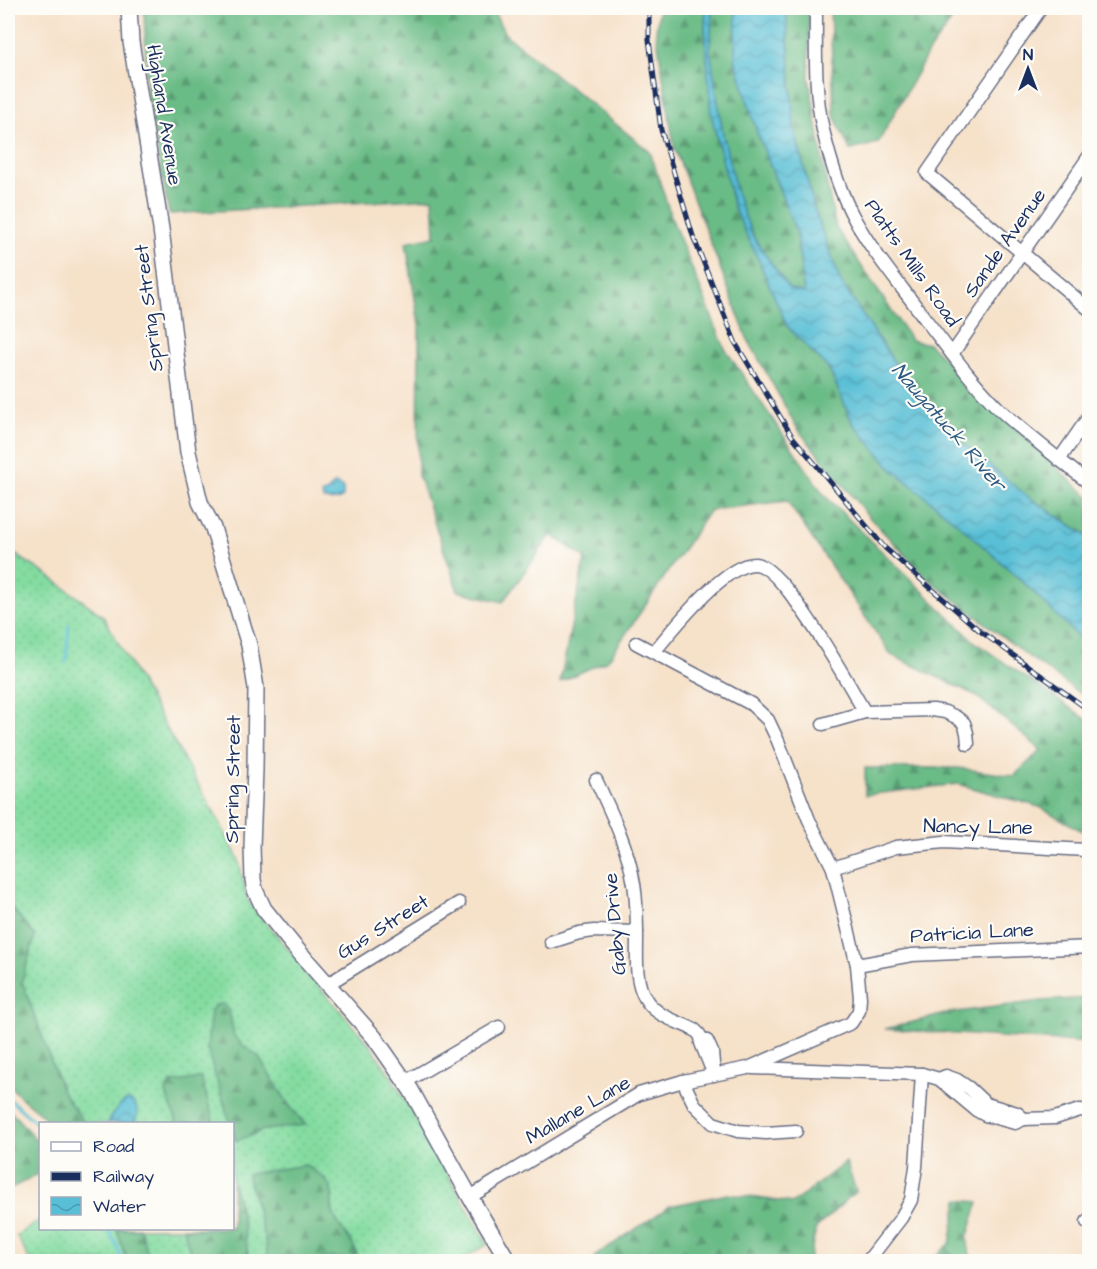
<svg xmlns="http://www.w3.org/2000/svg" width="1097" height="1269" font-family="'Architects Daughter',sans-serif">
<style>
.grass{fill:url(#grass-dots);stroke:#4f867f;stroke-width:1.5}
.forest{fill:url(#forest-firs);stroke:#427672;stroke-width:1.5}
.water{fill:url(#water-waves);stroke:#3a779a;stroke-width:1.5}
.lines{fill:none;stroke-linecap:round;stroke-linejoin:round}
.stream{stroke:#58bfd6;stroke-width:3}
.minor-casing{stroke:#686d83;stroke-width:15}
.major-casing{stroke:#686d83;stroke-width:18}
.minor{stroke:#fff;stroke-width:12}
.major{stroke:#fff;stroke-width:15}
.rail-casing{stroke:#1b2f5e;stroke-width:5}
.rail{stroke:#fdfcf7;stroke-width:3;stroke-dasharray:9;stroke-linecap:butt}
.labels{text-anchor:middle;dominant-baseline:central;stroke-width:4.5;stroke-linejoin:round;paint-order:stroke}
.street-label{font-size:20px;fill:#1b2f5e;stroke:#fdfcf7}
.water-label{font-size:21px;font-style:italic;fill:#2d5a82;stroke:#fdfcf7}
</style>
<defs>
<pattern id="grass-dots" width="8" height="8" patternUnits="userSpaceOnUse" patternTransform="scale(1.5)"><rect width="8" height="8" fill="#83dca0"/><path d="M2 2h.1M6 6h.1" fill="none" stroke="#71bd8c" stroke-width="1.8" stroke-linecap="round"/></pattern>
<pattern id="forest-firs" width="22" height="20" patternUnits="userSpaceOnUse" patternTransform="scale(1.5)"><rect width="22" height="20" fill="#6abc86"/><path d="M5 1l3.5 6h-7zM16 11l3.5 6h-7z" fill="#569971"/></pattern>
<pattern id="water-waves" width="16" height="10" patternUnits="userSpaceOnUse" patternTransform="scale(1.5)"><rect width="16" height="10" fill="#58bfd6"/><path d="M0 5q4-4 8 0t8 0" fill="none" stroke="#489cb1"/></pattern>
</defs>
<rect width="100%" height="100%" fill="#fdfcf7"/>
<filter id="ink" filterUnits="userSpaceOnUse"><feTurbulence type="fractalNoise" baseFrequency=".0167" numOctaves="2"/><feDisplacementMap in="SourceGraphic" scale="12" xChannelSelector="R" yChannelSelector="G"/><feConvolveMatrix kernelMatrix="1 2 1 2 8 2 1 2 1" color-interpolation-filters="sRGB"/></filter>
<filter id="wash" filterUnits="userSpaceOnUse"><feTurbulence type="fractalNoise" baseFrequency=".008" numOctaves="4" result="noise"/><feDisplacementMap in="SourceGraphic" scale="24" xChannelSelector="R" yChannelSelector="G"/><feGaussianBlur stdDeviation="1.35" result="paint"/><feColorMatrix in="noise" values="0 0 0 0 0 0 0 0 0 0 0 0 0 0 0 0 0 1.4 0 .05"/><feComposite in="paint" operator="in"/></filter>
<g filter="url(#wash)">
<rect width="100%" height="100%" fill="#f6e1c9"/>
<polygon class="grass" points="8,550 49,576 103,616 221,825 238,858 248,901 323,991 371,1046 392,1078 488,1244 458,1262 30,1261 17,1236 40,1220 40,1228 232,1228 232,1124 66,1123 8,1007"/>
<g class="forest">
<polygon points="144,8 492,8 505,34 650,152 673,222 725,349 824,495 976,643 1089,721 1089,835 1040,807 958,784 865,795 865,768 958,768 1014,776 1041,750 975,695 891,655 787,501 710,510 608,660 560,682 585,558 551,535 503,602 458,591 418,475 419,324 406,242 435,236 433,198 169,214 147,91"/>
<polygon points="659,8 706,8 705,27 711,113 734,208 759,261 787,326 829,369 853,423 892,469 954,520 1020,579 1080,638 1089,651 1089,700 1025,654 928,579 869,517 797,428 747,338 674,147 656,31"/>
<polygon points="712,8 736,8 735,59 757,132 797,234 804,293 789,289 752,235 736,192 722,129 710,50"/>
<polygon points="786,8 809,8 809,78 826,180 836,228 911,340 929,344 1074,484 1089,496 1089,537 1028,497 954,436 896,365 840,281 815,211 794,128"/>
<polygon points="830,8 961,8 929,51 878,143 850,150 834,115"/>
<path d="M 8,903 L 35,936 L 22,981 L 62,1091 L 84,1123 L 50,1123 C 39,1109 12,1096 8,1079 Z"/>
<polygon points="1089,998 1089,1043 885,1029 949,1013 1041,1001"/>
<polygon points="224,1004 230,1014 234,1036 244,1046 258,1056 291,1108 306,1125 264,1130 236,1141 233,1131 232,1124 230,1123 207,1049 211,1010 216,1005"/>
<path d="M 201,1077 L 214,1123 L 176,1123 L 176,1119 L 166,1093 L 170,1083 C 181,1081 190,1081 201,1077 Z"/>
<polygon points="8,1108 40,1144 40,1173 8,1190"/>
<polygon points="846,1162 856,1191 816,1228 809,1261 597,1262 594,1257 670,1206 728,1194 793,1203"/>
<path d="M 306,1165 C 316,1173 330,1179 332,1193 C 333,1199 331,1206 333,1212 C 336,1225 352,1239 357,1254 L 348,1260 L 334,1257 L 326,1258 L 313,1261 L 268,1261 L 265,1239 L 247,1174 Z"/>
<polygon points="233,1183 242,1218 249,1261 192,1261 184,1229 232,1228"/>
<polygon points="958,1200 979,1202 967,1238 971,1261 929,1261 950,1244"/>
<polygon points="117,1229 140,1229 150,1261 126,1261"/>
</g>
<g class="water">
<polygon points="706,8 712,8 710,50 722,129 736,192 752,235 789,289 804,293 797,234 757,132 735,59 736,8 786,8 794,128 815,211 840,281 896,365 954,436 1028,497 1089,537 1089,651 1080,638 1020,579 957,523 892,469 853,423 829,369 787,326 759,261 734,208 711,113 705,27"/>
<path d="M 334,484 L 337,484 L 343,488 L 343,497 C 336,501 330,502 323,499 L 322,494 L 328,491 Z"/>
<path d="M 128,1100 C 139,1103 139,1115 134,1123 L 108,1123 C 112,1115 119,1103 128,1100 Z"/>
</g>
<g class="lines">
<g class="stream">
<polyline points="66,662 69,625"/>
<polyline points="8,1098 40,1126"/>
<polyline points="108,1228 120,1253 121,1262"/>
</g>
</g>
</g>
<g filter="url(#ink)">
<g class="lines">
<g class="minor-casing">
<g id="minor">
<path d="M 816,8 C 816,49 814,90 823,130 C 830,160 840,193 855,220 C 875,256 902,287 926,320 C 949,350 971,381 998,408 C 1027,435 1059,459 1090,484"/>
<polyline points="1041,8 927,173 1090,310"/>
<polyline points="952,354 1090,155"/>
<polyline points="1059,460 1090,415"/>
<path d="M 654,652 C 673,629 725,563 755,564 C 784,565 849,686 865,712"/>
<polyline points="823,724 865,712 933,710 945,712 956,717 964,723 967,733 968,744"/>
<path d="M 596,780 C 612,814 628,847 634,884 C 637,902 637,921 637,939 C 637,959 635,981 645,998 C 655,1016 677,1021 695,1030 L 699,1034 L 702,1039"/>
<polyline points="833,868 896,847 944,842 1086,850 1090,852"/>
<polyline points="551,942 579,933 594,931 637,932"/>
<polyline points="857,965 912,955 1090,947"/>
<polyline points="328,984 459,903"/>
<polygon points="702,1039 707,1041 712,1052 714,1075 701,1043"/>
<polyline points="752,1068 922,1074 939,1079 976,1110 985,1115 1015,1123 1024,1119 1017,1113 986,1104 969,1088 957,1080 946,1076 939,1079"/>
<polyline points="683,1081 694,1104 713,1123 738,1131 766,1133 796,1131"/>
<polyline points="405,1082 499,1027"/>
<polyline points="1024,1119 1055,1118 1080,1110 1090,1111"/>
<polyline points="470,1197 639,1094 683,1081 748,1068 851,1023 859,1011 860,998 857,965 833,868 809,820 778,741 768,720 751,704 636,643"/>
<polyline points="1087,1222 1090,1218"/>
<polyline points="867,1262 901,1218 911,1200 916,1167 922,1074"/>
</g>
</g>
<g class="major-casing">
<g id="major">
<polyline points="129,8 131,42 161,229 188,452 200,502 213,528 249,645 256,688 255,770 252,846 253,880 255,890 264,909 293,945 374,1037 411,1090 470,1197 509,1262"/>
<polyline points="8,1261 8,1262"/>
</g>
</g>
<use href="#minor" class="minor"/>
<use href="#major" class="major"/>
<g class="rail-casing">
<polyline id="rail" points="649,8 649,40 661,130 693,236 736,344 792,436 885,548 980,631 1090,711"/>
</g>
<use href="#rail" class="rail"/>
</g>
</g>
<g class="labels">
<g class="street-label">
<text transform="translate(164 115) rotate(81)">Highland Avenue</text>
<text transform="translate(1005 243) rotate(-55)">Sande Avenue</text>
<text transform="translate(912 263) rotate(55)">Platts Mills Road</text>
<text transform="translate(149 308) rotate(-97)">Spring Street</text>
<text transform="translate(233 779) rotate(-89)">Spring Street</text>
<text transform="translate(978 827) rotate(1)">Nancy Lane</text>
<text transform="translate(615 924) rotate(-95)">Gaby Drive</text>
<text transform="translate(383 927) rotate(-32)">Gus Street</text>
<text transform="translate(972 933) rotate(-3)">Patricia Lane</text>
<text transform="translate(578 1110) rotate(-30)">Mallane Lane</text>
</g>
<g class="water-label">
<text transform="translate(949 427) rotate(49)">Naugatuck River</text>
</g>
</g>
<rect width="1097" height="1269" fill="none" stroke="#fdfcf7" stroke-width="30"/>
<rect x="39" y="1122" width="195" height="108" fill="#fdfcf7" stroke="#a3aaba" stroke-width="1.5"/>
<rect x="51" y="1142" width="30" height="9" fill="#ffffff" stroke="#a3aaba" stroke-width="1.5"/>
<text x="93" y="1152" font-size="18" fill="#1b2f5e">Road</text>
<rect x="51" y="1172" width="30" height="9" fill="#1b2f5e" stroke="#a3aaba" stroke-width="1.5"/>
<text x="93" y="1182" font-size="18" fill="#1b2f5e">Railway</text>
<rect x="51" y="1197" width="30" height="18" fill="url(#water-waves)" stroke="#a3aaba" stroke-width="1.5"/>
<text x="93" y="1212" font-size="18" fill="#1b2f5e">Water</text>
<g transform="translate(1028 69)" stroke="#fdfcf7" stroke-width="4.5" paint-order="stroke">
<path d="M0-4.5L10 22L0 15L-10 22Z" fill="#1b2f5e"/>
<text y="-9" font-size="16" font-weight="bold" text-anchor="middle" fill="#1b2f5e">N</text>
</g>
</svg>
